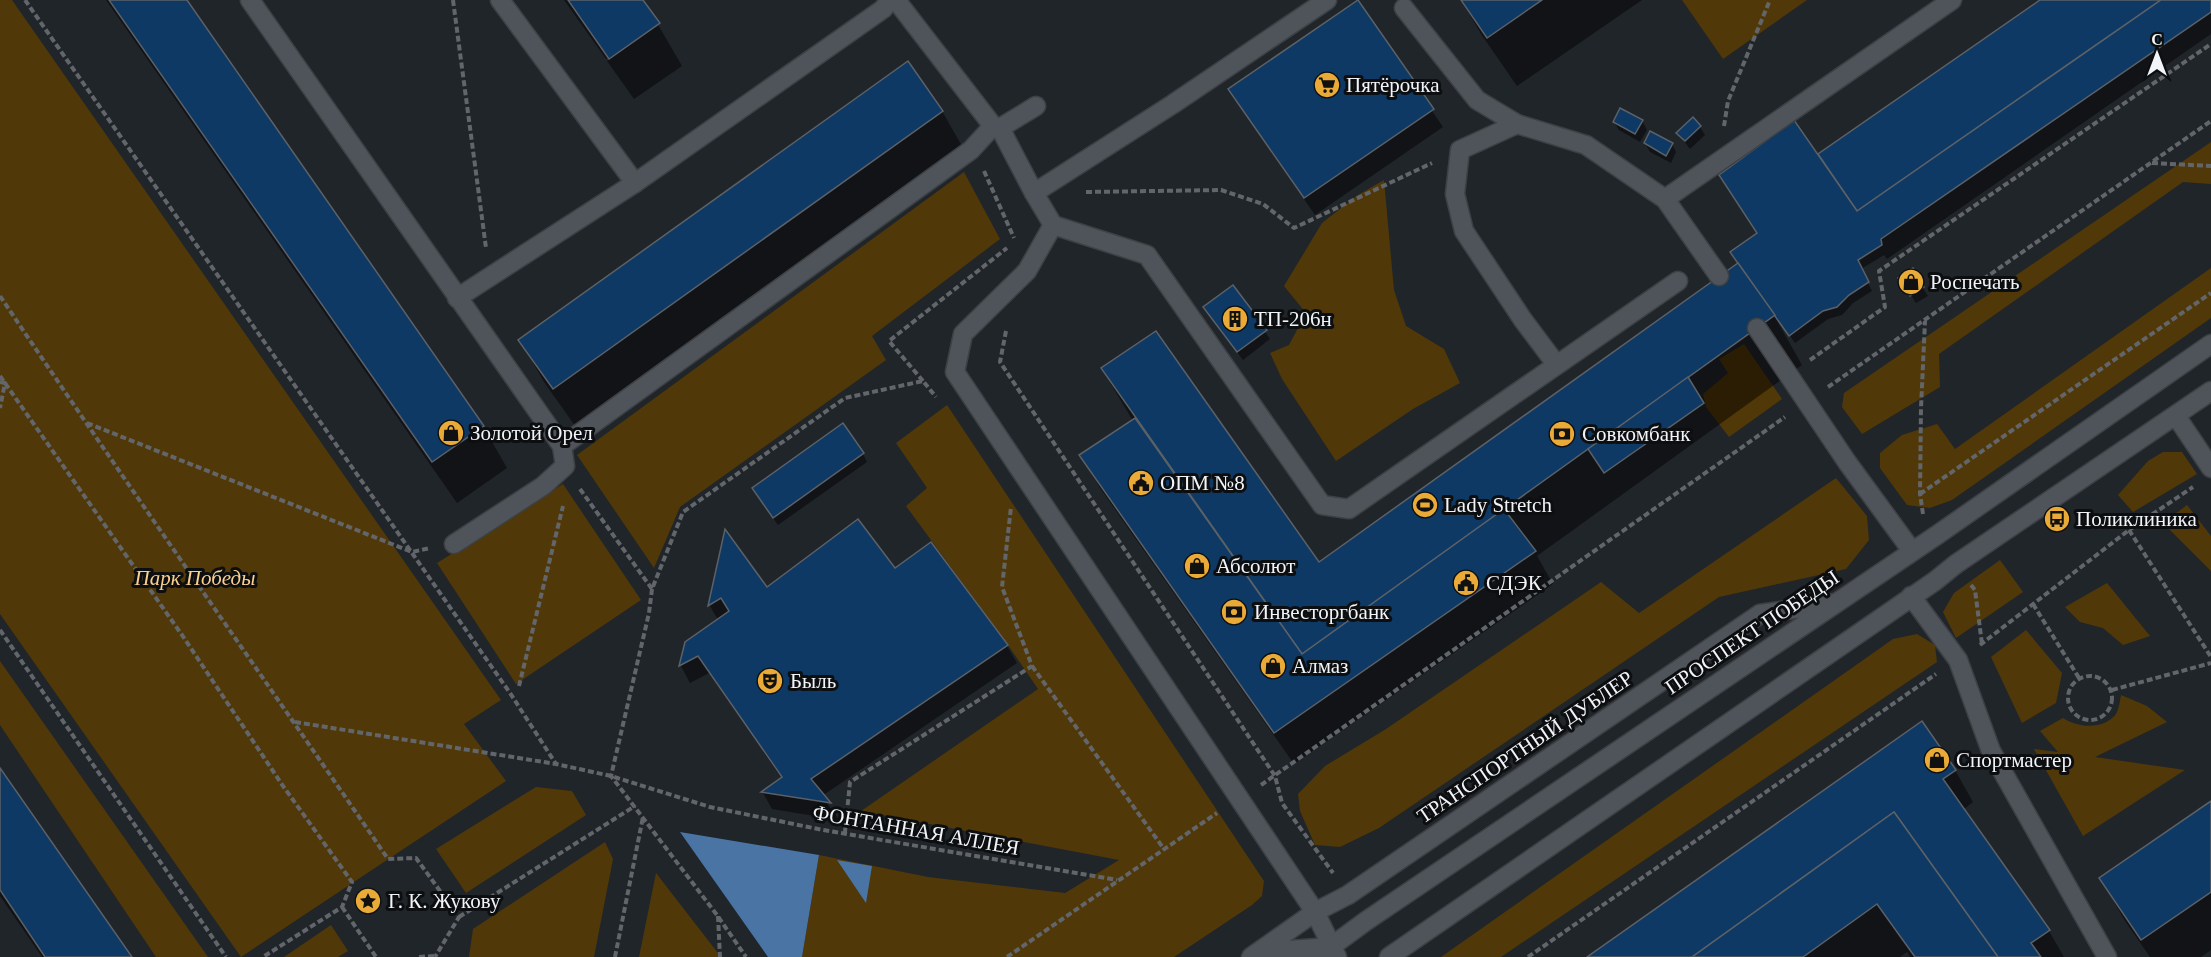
<svg xmlns="http://www.w3.org/2000/svg" width="2211" height="957" font-family="'Times New Roman',serif">
<style>
.green{fill:#513808}
.water{fill:#4974a4}
.shadow{fill:#0007}
.building{fill:#0d3964;stroke:#5c6167;stroke-width:1.5}
.lines{fill:none;stroke-linecap:round;stroke-linejoin:round}
.lane-casing{stroke:#3d4145;stroke-width:21}
.secondary-casing{stroke:#3d4145;stroke-width:21}
.path{stroke:#62666b;stroke-width:4;stroke-dasharray:6 3;stroke-linecap:butt}
.lane{stroke:#4f545a;stroke-width:18}
.secondary{stroke:#4f545a;stroke-width:18}
.labels{text-anchor:middle;dominant-baseline:central;stroke-width:6;stroke-linejoin:round;paint-order:stroke}
.poi-label{font-size:21px;fill:#f1f4f8;stroke:#0c0e10;text-anchor:start}
.park-label{font-size:21px;font-style:italic;fill:#fbd08f;stroke:#0c0e10}
.street-label{font-size:21px;fill:#f1f4f8;stroke:#0c0e10}
</style>
<rect width="100%" height="100%" fill="#20252a"/>
<g class="green">
<polygon points="0,0 12,0 501,700 464,724 506,781 241,957 0,614"/>
<polygon points="1682,0 1807,0 1723,59"/>
<polygon points="2211,142 2211,184 2183,182 1939,354 1940,387 1862,434 1842,407 1844,393"/>
<polygon points="964,172 1000,239 872,336 886,360 680,507 654,568 577,455"/>
<polygon points="1384,180 1394,290 1406,326 1444,349 1460,383 1413,409 1336,461 1282,379 1270,353 1289,345 1306,313 1284,286 1322,223 1358,195"/>
<polygon points="2211,268 2211,318 1952,500 1930,508 1907,505 1880,468 1880,453 1902,435 1937,424 1955,449"/>
<polygon points="1744,344 1782,399 1729,437 1706,407 1703,394 1728,373 1719,359"/>
<polygon points="947,405 1264,881 1262,896 1252,905 1174,957 802,957 819,855 928,877 1065,893 1119,860 861,811 1038,689 1008,645 906,506 927,488 896,443"/>
<polygon points="2163,452 2182,452 2197,474 2133,512 2118,495 2148,461"/>
<polygon points="1836,478 1867,516 1869,540 1846,569 1719,597 1379,828 1340,847 1315,845 1300,811 1298,794 1325,766 1386,729 1601,582 1639,613"/>
<polygon points="563,484 641,600 516,684 437,563"/>
<polygon points="2187,505 2211,536 2211,571 2163,523"/>
<polygon points="2000,560 2023,592 1956,638 1943,612 1954,593"/>
<polygon points="2107,583 2150,636 2123,645 2103,628 2080,622 2065,607"/>
<polygon points="2026,630 2062,673 2056,703 2022,723 1991,657"/>
<polygon points="1917,634 1935,645 1937,662 1501,957 1441,957 1893,639"/>
<polygon points="0,661 208,957 156,957 0,725"/>
<path d="M 2121,695 L 2147,706 L 2167,722 L 2095,757 L 2185,770 L 2083,836 L 2034,749 L 2058,752 L 2040,731 L 2063,718 C 2078,728 2104,730 2116,714 C 2119,709 2120,701 2121,695 Z"/>
<polygon points="536,787 572,791 586,815 466,893 436,849"/>
<polygon points="605,842 613,859 594,957 469,957 473,929"/>
<polygon points="656,873 721,957 639,957"/>
<polygon points="331,925 348,951 338,957 284,957"/>
</g>
<g class="water">
<polygon points="680,832 819,855 802,957 768,957"/>
<polygon points="837,860 872,866 866,903"/>
</g>
<g class="shadow">
<polygon points="106,0 185,0 483,426 507,468 457,503"/>
<polygon points="564,0 641,0 657,23 606,59"/>
<polygon points="1461,0 1642,0 1517,86 1481,34"/>
<polygon points="2042,0 2211,0 2211,34 1887,259 1884,255 1861,269 1872,291 1853,303 1842,315 1828,319 1795,343 1778,318 1776,319 1802,365 1537,556 1553,584 1294,764 1100,488 1081,456 1133,421 1102,369 1319,564 1740,264 1759,233 1818,156"/>
<polygon points="1358,2 1443,127 1315,215 1240,106"/>
<polygon points="657,23 682,66 634,99 607,61 657,26"/>
<polygon points="1621,110 1642,121 1647,130 1640,142 1619,130 1614,122"/>
<polygon points="942,111 966,153 578,430 544,382 520,340"/>
<polygon points="1700,127 1705,135 1690,149 1678,133"/>
<polygon points="1645,143 1672,144 1676,152 1671,163 1650,152"/>
<polygon points="1912,270 1928,296 1916,303 1905,286"/>
<polygon points="1233,287 1270,339 1243,360 1210,316"/>
<polygon points="863,454 867,462 778,525 758,497"/>
<polygon points="726,533 767,589 895,570 1007,646 1017,663 822,796 839,820 772,809 763,793 782,779 709,673 690,683 681,666 686,643 718,620 710,606"/>
<polygon points="1955,770 1973,802 1963,810 2049,931 2064,957 1910,957 1907,952 1900,957 1590,957"/>
<polygon points="0,771 131,957 42,957 0,896"/>
<polygon points="2211,803 2211,950 2201,957 2150,957 2125,921 2101,879"/>
</g>
<g class="building">
<polygon points="109,0 187,0 484,426 432,462"/>
<polygon points="568,0 643,0 660,23 609,59"/>
<polygon points="1358,0 1434,109 1304,198 1228,89"/>
<polygon points="1461,0 1542,0 1487,38"/>
<polygon points="2040,0 2161,0 1857,211 1818,154"/>
<polygon points="2161,0 2211,0 2211,12 1881,239 1882,245 1858,260 1869,282 1849,295 1837,307 1823,311 1789,336 1730,252 1757,233 1719,175 1794,120 1857,211"/>
<polygon points="908,61 943,111 553,389 518,340"/>
<polygon points="1620,108 1643,120 1635,134 1613,122"/>
<polygon points="1693,117 1701,126 1685,141 1676,133"/>
<polygon points="1650,131 1673,143 1666,156 1644,143"/>
<polygon points="1738,263 1775,315 1302,654 1101,368 1156,331 1319,562"/>
<polygon points="1913,268 1924,287 1910,296 1898,278"/>
<polygon points="1233,285 1267,330 1237,352 1203,307"/>
<polygon points="1688,377 1704,403 1604,473 1588,449"/>
<polygon points="1135,418 1302,654 1504,509 1536,551 1274,733 1079,455"/>
<polygon points="843,423 864,453 773,518 752,488"/>
<polygon points="858,519 895,568 931,542 1008,645 811,779 831,803 761,792 782,777 698,656 679,666 685,642 729,611 721,598 708,606 725,529 767,587"/>
<polygon points="1922,721 1956,770 1943,779 2050,930 2031,943 2041,957 1998,957 1894,812 1692,957 1587,957"/>
<polygon points="0,768 132,957 45,957 0,890"/>
<polygon points="2211,801 2211,892 2141,940 2099,878"/>
<polygon points="1894,812 1998,957 1915,957 1877,904 1803,957 1692,957"/>
</g>
<g class="lines">
<g class="lane-casing">
<g id="lane">
<polyline points="250,0 562,446 971,150 993,126"/>
<polyline points="500,0 635,183"/>
<polyline points="896,0 993,126 1000,128 1034,193"/>
<polyline points="1327,0 1173,104 1034,193 1053,225 1027,271 963,334 955,372 1315,912 1337,957"/>
<polyline points="1404,8 1477,100 1517,124 1586,145 1665,199 1719,276"/>
<polyline points="1517,124 1460,150 1455,194 1464,231 1523,320 1556,364"/>
<polyline points="1000,128 1036,106"/>
<polyline points="1665,199 1952,0"/>
<polyline points="1053,225 1147,255 1322,505 1349,509 1678,281"/>
<polyline points="457,298 635,183 883,9 890,0"/>
<polyline points="1757,328 1847,462 1912,551"/>
<polyline points="2176,416 2211,468"/>
<polyline points="454,544 543,486 565,466 562,446"/>
<polyline points="1911,596 1958,660 1991,751 2107,957"/>
<polyline points="1259,952 1332,947"/>
<polyline points="1251,957 1315,912 1348,895 1760,614 1836,603"/>
</g>
</g>
<g class="secondary-casing">
<g id="secondary">
<polyline points="1317,957 1366,921 1937,535 2211,344"/>
<polyline points="1389,957 1935,581 1956,564 2211,391"/>
</g>
</g>
<g class="path">
<polyline points="25,0 510,693 556,764"/>
<polyline points="453,0 486,248"/>
<polyline points="1724,126 1728,101 1770,0"/>
<polyline points="2152,163 2211,166"/>
<polyline points="984,171 1014,238"/>
<polyline points="1086,192 1221,190 1263,204 1294,228 1432,163"/>
<path d="M 0,296 C 127,485 259,671 388,859 L 416,858 L 459,917 L 435,957"/>
<polyline points="1006,331 1000,362 1275,776 1282,803 1333,873"/>
<polyline points="1810,360 1885,307 1879,271 2211,44"/>
<polyline points="0,376 182,635 283,786 352,882 342,907 263,957"/>
<polyline points="923,381 889,341 1007,248"/>
<polyline points="0,382 5,383 0,408"/>
<polyline points="1828,387 2211,121"/>
<polyline points="87,423 412,552 430,548"/>
<polyline points="580,489 652,589 683,512 845,398 923,381 936,397"/>
<polyline points="1920,494 2211,293"/>
<polyline points="1923,514 1920,494 1921,408 1925,321"/>
<polyline points="2129,530 2211,657"/>
<polyline points="1971,585 1975,590 1982,644"/>
<polyline points="652,589 649,613 611,776 717,915 746,957"/>
<polyline points="2033,604 2079,678"/>
<polyline points="0,630 226,957"/>
<polyline points="1980,645 2129,530 2193,487"/>
<polyline points="1032,666 1164,849"/>
<circle cx="2090" cy="698" r="22"/>
<polyline points="519,686 563,506"/>
<polyline points="2112,690 2211,663"/>
<polyline points="295,722 556,764 611,776 710,807 823,830 1117,880"/>
<polyline points="1261,785 1785,417"/>
<polyline points="845,832 850,782 1032,666 1002,587 1011,507"/>
<polyline points="342,907 376,957"/>
<polyline points="718,916 720,957"/>
<polyline points="459,917 635,806"/>
<polyline points="419,957 434,956"/>
<polyline points="615,957 643,817"/>
<polyline points="1007,957 1217,813"/>
<polyline points="1528,957 1936,674"/>
</g>
<use href="#lane" class="lane"/>
<use href="#secondary" class="secondary"/>
</g>
<defs>
<g id="supermarket-disc" transform="scale(1.35)"><circle r="9.5" fill="#eaaa38" stroke="#0c0e10"/><path d="M-6-5.5h2.5l.6 2H6L4.5 2H-2.5L-4.4-4H-6ZM-1.5 3.2a1.3 1.3 0 1 0 .1 0ZM3 3.2a1.3 1.3 0 1 0 .1 0Z" fill="#111"/></g>
<g id="shop-disc" transform="scale(1.35)"><circle r="9.5" fill="#eaaa38" stroke="#0c0e10"/><path d="M-5-2.5h2.3a2.7 3.5 0 0 1 5.4 0H5L5.5 6h-11ZM-1.5-2.5h3a1.5 2.3 0 0 0-3 0Z" fill="#111"/></g>
<g id="building-disc" transform="scale(1.35)"><circle r="9.5" fill="#eaaa38" stroke="#0c0e10"/><path d="M-4-6H4V6H1V3H-1V6H-4ZM-2.5-4.3h1.7v1.8h-1.7ZM.8-4.3h1.7v1.8H.8ZM-2.5-1h1.7V.8h-1.7ZM.8-1h1.7V.8H.8Z" fill="#111"/></g>
<g id="bank-disc" transform="scale(1.35)"><circle r="9.5" fill="#eaaa38" stroke="#0c0e10"/><path d="M-6-4H6V4H-6ZM0-2.3a2.3 2.3 0 1 0 0 4.6a2.3 2.3 0 1 0 0-4.6Z" fill="#111"/></g>
<g id="civic-disc" transform="scale(1.35)"><circle r="9.5" fill="#eaaa38" stroke="#0c0e10"/><path d="M-.6-6.5H3V-4.5H.6V-3L4-1V1h2V6H-6V1h2V-1L-.6-3ZM-1.2 2.5V6h2.4V2.5Z" fill="#111"/></g>
<g id="stadium-disc" transform="scale(1.35)"><circle r="9.5" fill="#eaaa38" stroke="#0c0e10"/><path d="M0-5a6.5 5 0 1 0 0 10a6.5 5 0 1 0 0-10ZM-3.5-1.8h7v3.6h-7Z" fill="#111"/></g>
<g id="bus-disc" transform="scale(1.35)"><circle r="9.5" fill="#eaaa38" stroke="#0c0e10"/><path d="M-5-6H5V4H4V6H2V4H-2V6H-4V4H-5ZM-3.5-4V0h7V-4ZM-3.5 1.2v1.5H-2V1.2ZM2 1.2v1.5H3.5V1.2Z" fill="#111"/></g>
<g id="theatre-disc" transform="scale(1.35)"><circle r="9.5" fill="#eaaa38" stroke="#0c0e10"/><path d="M-5-5.5Q0-4 5-5.5V0Q5 5 0 6Q-5 5-5 0ZM-3.3-2.5H-1v1.5H-3.3ZM1-2.5H3.3v1.5H1ZM-2.8 1Q0 5.5 2.8 1Z" fill="#111"/></g>
<g id="sight-disc" transform="scale(1.35)"><circle r="9.5" fill="#eaaa38" stroke="#0c0e10"/><path d="M0-6L1.8-2.2L6-1.7L2.9 1.2L3.7 5.4L0 3.3L-3.7 5.4L-2.9 1.2L-6-1.7L-1.8-2.2Z" fill="#111"/></g>
</defs>
<g fill-rule="evenodd">
<use href="#supermarket-disc" x="1327" y="85"/>
<use href="#shop-disc" x="1911" y="282"/>
<use href="#building-disc" x="1235" y="319"/>
<use href="#shop-disc" x="451" y="433"/>
<use href="#bank-disc" x="1562" y="434"/>
<use href="#civic-disc" x="1141" y="483"/>
<use href="#stadium-disc" x="1425" y="505"/>
<use href="#bus-disc" x="2057" y="519"/>
<use href="#shop-disc" x="1197" y="566"/>
<use href="#civic-disc" x="1466" y="583"/>
<use href="#bank-disc" x="1234" y="612"/>
<use href="#shop-disc" x="1273" y="666"/>
<use href="#theatre-disc" x="770" y="681"/>
<use href="#shop-disc" x="1937" y="760"/>
<use href="#sight-disc" x="368" y="901"/>
</g>
<g class="labels">
<g class="poi-label">
<text x="1346" y="85">Пятёрочка</text>
<text x="1930" y="282">Роспечать</text>
<text x="1254" y="319">ТП-206н</text>
<text x="470" y="433">Золотой Орел</text>
<text x="1582" y="434">Совкомбанк</text>
<text x="1160" y="483">ОПМ №8</text>
<text x="1444" y="505">Lady Stretch</text>
<text x="2076" y="519">Поликлиника</text>
<text x="1216" y="566">Абсолют</text>
<text x="1486" y="583">СДЭК</text>
<text x="1254" y="612">Инвесторгбанк</text>
<text x="1292" y="666">Алмаз</text>
<text x="790" y="681">Быль</text>
<text x="1956" y="760">Спортмастер</text>
<text x="388" y="901">Г. К. Жукову</text>
</g>
<g class="park-label">
<text x="195" y="578">Парк Победы</text>
</g>
<g class="street-label">
<text transform="translate(1752 632) rotate(-34)">ПРОСПЕКТ ПОБЕДЫ</text>
<text transform="translate(1525 747) rotate(-34)">ТРАНСПОРТНЫЙ ДУБЛЕР</text>
<text transform="translate(916 830) rotate(10)">ФОНТАННАЯ АЛЛЕЯ</text>
</g>
</g>
<g transform="translate(2157 54)" stroke="#0c0e10" stroke-width="4.5" paint-order="stroke">
<path d="M0-4.5L10 22L0 15L-10 22Z" fill="#f1f4f8"/>
<text y="-9" font-size="16" font-weight="bold" text-anchor="middle" fill="#f1f4f8">С</text>
</g>
</svg>
